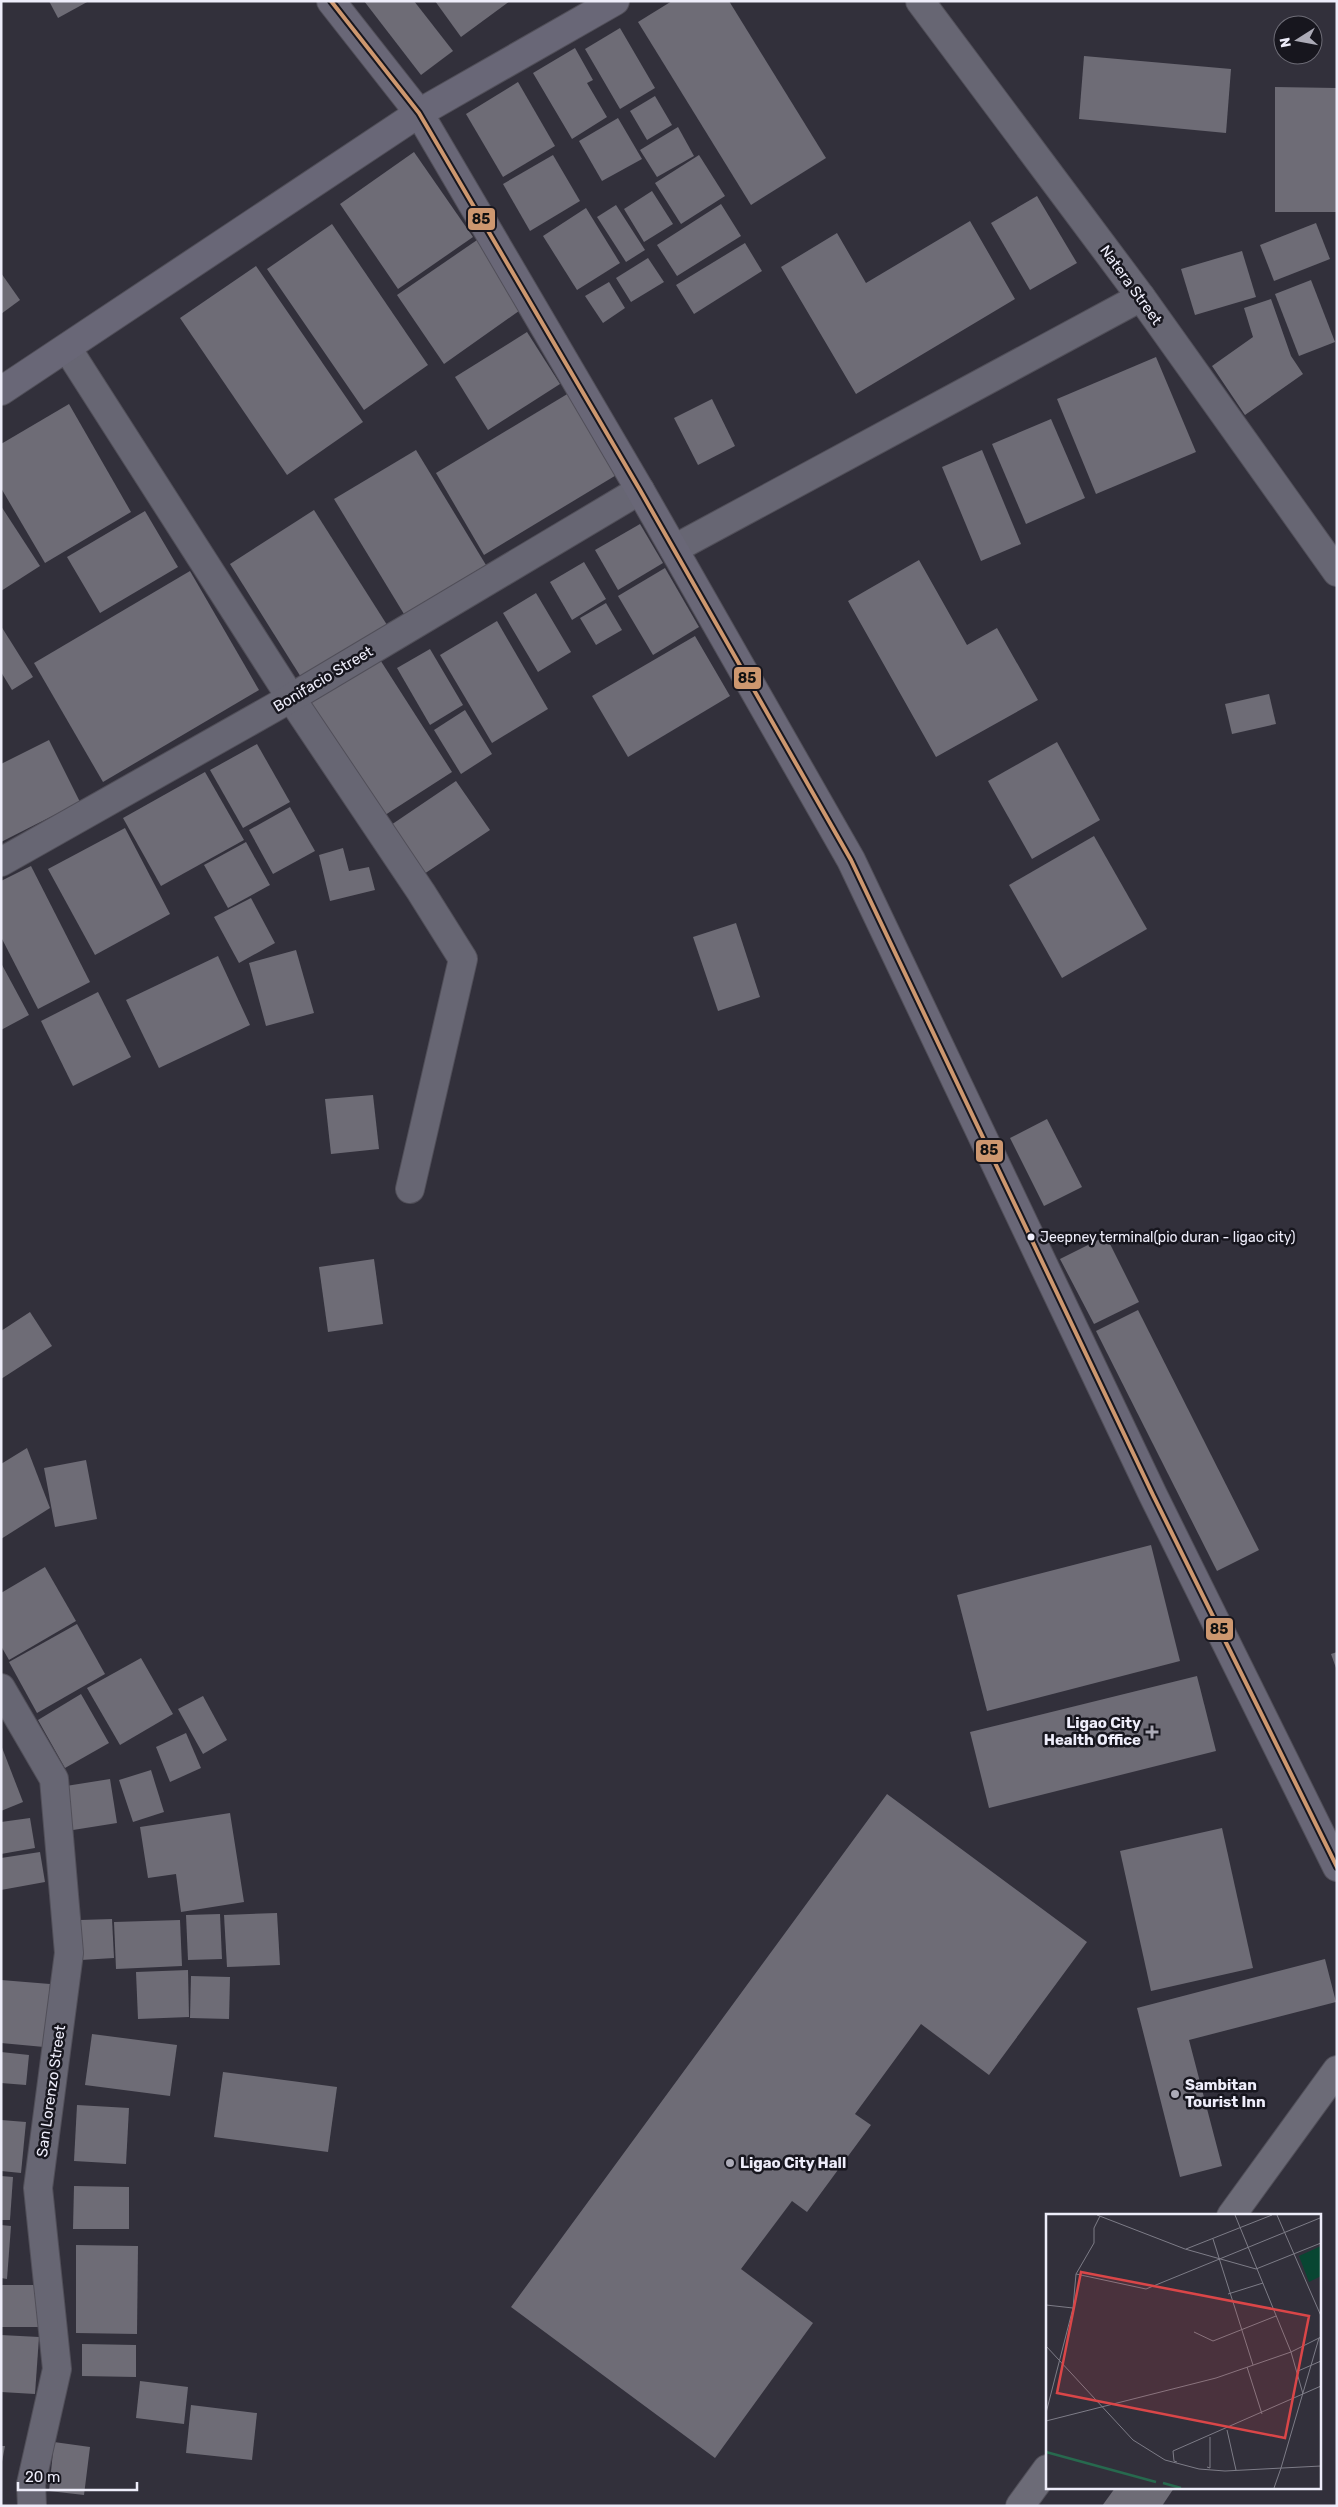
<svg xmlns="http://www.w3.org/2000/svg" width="1338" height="2507" font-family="Rubik,sans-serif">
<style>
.building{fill:#6e6c76}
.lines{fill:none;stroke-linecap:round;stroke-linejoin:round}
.street-casing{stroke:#514f59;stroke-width:30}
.secondary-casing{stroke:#514f59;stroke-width:30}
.highway-casing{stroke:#514f59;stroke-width:30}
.street{stroke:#676673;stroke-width:28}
.secondary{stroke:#696777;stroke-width:28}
.highway{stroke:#6c6b77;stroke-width:28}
.bus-1-casing{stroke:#17161e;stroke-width:8}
.bus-1{stroke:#cd976f;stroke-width:4}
.bus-dot{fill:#eeedfa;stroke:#17161e;stroke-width:2}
.poi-dot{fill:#acabb7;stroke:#17161e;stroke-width:2}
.labels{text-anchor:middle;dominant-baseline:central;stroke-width:5;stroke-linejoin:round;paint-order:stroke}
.bus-label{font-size:14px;fill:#eeedfa;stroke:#17161e;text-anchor:start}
.street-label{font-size:15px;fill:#eeedfa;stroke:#17161e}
.poi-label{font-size:15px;font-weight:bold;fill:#eeedfa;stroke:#17161e;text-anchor:start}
.inset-river{fill:none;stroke:#27694e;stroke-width:2.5}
.inset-road{fill:none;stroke:#7d7c87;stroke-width:1}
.view{fill:#da4648;fill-opacity:0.15;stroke:#da4648;stroke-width:2.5}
.inset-edge{fill:none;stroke:#eeedfa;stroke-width:2.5}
.line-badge{stroke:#17161e;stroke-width:2}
.pale-badge-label{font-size:14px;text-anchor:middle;font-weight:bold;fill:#111}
</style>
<rect width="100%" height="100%" fill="#32303b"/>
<g class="building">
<polygon points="49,1 89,1 58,18"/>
<polygon points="364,1 414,1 453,51 421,75"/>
<polygon points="435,1 510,1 461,37"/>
<polygon points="672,1 729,1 826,158 751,205 638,22"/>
<polygon points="620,28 655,88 620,109 585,49"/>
<polygon points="575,48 593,80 587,83 607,117 572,139 533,73"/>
<polygon points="1084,56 1231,69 1226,133 1079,119"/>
<polygon points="518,82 555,146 503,177 466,114"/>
<polygon points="1275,87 1337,88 1337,212 1275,212"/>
<polygon points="655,96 672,125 647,140 630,111"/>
<polygon points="618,118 642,159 602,181 579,141"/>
<polygon points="678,127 694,156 657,177 640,150"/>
<polygon points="414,152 473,237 398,289 340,204"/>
<polygon points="553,155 580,201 530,231 503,184"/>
<polygon points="699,155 725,196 681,224 655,183"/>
<polygon points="652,191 673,224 644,242 624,209"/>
<polygon points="1037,196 1077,263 1030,290 991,223"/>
<polygon points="721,204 741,236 677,276 657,245"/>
<polygon points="616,205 645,250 626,262 597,217"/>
<polygon points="586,208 620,263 577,290 543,236"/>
<polygon points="970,221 1015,299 856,394 781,267 837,233 866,283"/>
<polygon points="1316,223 1330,259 1274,281 1260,245"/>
<polygon points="332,224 428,365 364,410 267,269"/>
<polygon points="480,238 526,306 444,364 397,295"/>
<polygon points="745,243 762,271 694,314 676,285"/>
<polygon points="1242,251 1256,297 1195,315 1181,269"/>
<polygon points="648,258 664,282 631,302 616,278"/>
<polygon points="256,266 363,422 287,475 180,318"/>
<polygon points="1,273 20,300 1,314"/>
<polygon points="1311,280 1335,342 1299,356 1275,294"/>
<polygon points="609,282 625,308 603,323 585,296"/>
<polygon points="1271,299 1291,356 1303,374 1245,415 1212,366 1253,337 1244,308"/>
<polygon points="527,332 560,384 488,430 455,377"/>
<polygon points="1156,357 1196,452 1096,494 1057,399"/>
<polygon points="569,393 618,474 484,555 436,473"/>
<polygon points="712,399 735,446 698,465 674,418"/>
<polygon points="69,404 131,512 45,563 1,488 1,444"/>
<polygon points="1051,419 1085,498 1026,524 992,444"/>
<polygon points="416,450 486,565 404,614 334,499"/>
<polygon points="982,450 1021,544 981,561 942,467"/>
<polygon points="1,506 40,566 1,591"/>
<polygon points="314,510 389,628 304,682 230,564"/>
<polygon points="145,511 178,567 100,613 67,557"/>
<polygon points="640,524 663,563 618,590 595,550"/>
<polygon points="919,560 967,645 997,628 1038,700 936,757 848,601"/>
<polygon points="584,562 606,599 572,620 550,582"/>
<polygon points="665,568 699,627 653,655 618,596"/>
<polygon points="190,571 259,690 103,782 34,663"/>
<polygon points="536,593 571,652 538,672 503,613"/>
<polygon points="606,603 622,630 596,645 580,618"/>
<polygon points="497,621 548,709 492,743 440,655"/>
<polygon points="1,626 33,677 12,690 1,672"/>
<polygon points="695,636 730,696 628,757 592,696"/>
<polygon points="430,649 463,705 430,725 397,668"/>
<polygon points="377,655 452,772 382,817 308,699"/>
<polygon points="1269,694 1276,724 1232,734 1225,704"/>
<polygon points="465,710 492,754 461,774 434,730"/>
<polygon points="49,740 80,802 1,842 1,764"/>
<polygon points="1057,742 1100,820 1032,859 988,781"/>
<polygon points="257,744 290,802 243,828 210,770"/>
<polygon points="205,772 244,840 161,886 123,818"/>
<polygon points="456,781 490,830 421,876 388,827"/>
<polygon points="290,807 315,851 273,874 249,830"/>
<polygon points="125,828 170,914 95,955 48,869"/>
<polygon points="1094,836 1147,929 1062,978 1009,885"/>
<polygon points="246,842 270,885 228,908 204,865"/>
<polygon points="343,848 349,871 369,867 375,890 330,901 319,855"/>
<polygon points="31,866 90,982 38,1009 1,937 1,881"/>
<polygon points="251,898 275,943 239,963 214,917"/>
<polygon points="736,923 760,997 718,1011 693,937"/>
<polygon points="296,950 314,1013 266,1026 249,963"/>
<polygon points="218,956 250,1025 159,1068 126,1000"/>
<polygon points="1,963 29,1015 1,1030"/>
<polygon points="98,992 131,1057 73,1086 41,1021"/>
<polygon points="373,1095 379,1149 331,1154 325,1099"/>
<polygon points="1047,1119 1082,1187 1044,1206 1010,1138"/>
<polygon points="1106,1236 1139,1302 1094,1324 1060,1259"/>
<polygon points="374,1259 383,1324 328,1332 319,1267"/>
<polygon points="1138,1310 1259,1550 1217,1571 1096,1331"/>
<polygon points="30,1312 52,1346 1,1379 1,1331"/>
<polygon points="27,1448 50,1508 1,1539 1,1464"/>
<polygon points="86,1460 97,1519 55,1527 44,1468"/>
<polygon points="1151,1545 1180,1661 987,1711 957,1595"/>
<polygon points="45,1567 76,1621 9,1660 1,1646 1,1593"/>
<polygon points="77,1624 105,1674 37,1713 9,1662"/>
<polygon points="1337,1652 1337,1668 1336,1668 1331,1654"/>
<polygon points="141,1658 173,1714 120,1745 87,1688"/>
<polygon points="1197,1676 1216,1751 989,1808 970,1732"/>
<polygon points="81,1694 109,1743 65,1768 38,1720"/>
<polygon points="203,1696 227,1740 203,1754 178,1709"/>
<polygon points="186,1733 201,1768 170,1782 156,1747"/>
<polygon points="1,1745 23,1802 1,1811"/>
<polygon points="151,1770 164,1812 133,1822 119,1780"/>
<polygon points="110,1779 117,1823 73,1830 66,1786"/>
<polygon points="887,1794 1087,1942 989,2075 921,2024 855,2114 871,2125 807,2212 792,2201 741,2269 813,2323 715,2458 511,2307"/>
<polygon points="230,1813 244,1902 181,1912 176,1874 148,1878 140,1827"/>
<polygon points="30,1818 35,1848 1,1854 1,1822"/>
<polygon points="1222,1828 1253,1968 1151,1991 1120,1851"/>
<polygon points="40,1852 45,1882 1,1890 1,1858"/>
<polygon points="277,1913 280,1965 227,1967 224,1915"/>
<polygon points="220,1914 222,1959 188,1960 186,1915"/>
<polygon points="112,1919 114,1958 81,1960 80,1920"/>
<polygon points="180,1920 182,1966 116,1969 114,1922"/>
<polygon points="1325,1959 1336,2002 1189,2040 1222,2166 1180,2177 1137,2008"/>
<polygon points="188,1970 189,2017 138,2019 136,1972"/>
<polygon points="191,1976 230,1977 229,2019 190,2018"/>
<polygon points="1,1980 50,1984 44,2047 1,2043"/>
<polygon points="92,2034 177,2045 170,2096 85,2085"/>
<polygon points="1,2052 29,2055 26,2085 1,2083"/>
<polygon points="223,2072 337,2087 328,2152 214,2137"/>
<polygon points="77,2105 129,2108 126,2164 74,2161"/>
<polygon points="1,2120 26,2122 21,2173 1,2171"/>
<polygon points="1,2176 13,2177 10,2220 1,2220"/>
<polygon points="74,2186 129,2187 129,2229 73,2229"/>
<polygon points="1,2225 11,2226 7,2279 1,2278"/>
<polygon points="76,2245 138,2246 137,2334 76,2333"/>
<rect x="1" y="2285" width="38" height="42"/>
<polygon points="1,2335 39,2337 35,2394 1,2392"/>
<polygon points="82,2344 136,2345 136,2377 82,2376"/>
<polygon points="140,2381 188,2387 184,2424 136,2418"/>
<polygon points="191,2405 257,2413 252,2460 186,2453"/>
<polygon points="54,2442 90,2447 84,2495 49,2491"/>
<polygon points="1,2446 5,2446 2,2462 1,2462"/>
<polygon points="1115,2488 1174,2488 1162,2506 1102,2506"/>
</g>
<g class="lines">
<g class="street-casing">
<g id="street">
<polyline points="920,1 1141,297 1337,572"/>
<polyline points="67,348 291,698 421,892 463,959 410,1189"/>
<polyline points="674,549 1141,297"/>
<polyline points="1,862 291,698 640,490"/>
<polyline points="1,1688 54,1779 69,1953 38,2188 57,2369 31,2484 32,2506"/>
</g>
</g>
<g class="secondary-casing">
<g id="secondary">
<polyline points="331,1 419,113 640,490 851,860 1153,1495 1337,1867"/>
<polyline points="1,391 419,113 615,1"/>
</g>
</g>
<g class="highway-casing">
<g id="highway">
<polyline points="1231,2216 1337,2070"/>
<polyline points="1020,2506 1047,2469"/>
</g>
</g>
<use href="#street" class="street"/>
<use href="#secondary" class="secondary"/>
<use href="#highway" class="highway"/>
<g class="bus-1-casing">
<polyline id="bus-1" points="331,1 419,113 640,490 851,860 1153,1495 1337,1867"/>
</g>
<use href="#bus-1" class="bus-1"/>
</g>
<circle class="bus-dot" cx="1031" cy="1237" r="4.5"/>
<g class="poi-dot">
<path d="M1149.5 1724.5h5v5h5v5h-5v5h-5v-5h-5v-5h5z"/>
<circle cx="1175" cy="2094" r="5"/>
<circle cx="730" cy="2163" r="5"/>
</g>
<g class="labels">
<g class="bus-label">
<text x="1040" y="1237">Jeepney terminal(pio duran - ligao city)</text>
</g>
<g class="street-label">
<text transform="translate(1131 285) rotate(54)">Natera Street</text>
<text transform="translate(323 679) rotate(-31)">Bonifacio Street</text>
<text transform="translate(51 2091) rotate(-82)">San Lorenzo Street</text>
</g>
<g class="poi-label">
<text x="1141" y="1723" text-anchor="end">Ligao City<tspan x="1141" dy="17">Health Office</tspan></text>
<text x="1185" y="2085">Sambitan<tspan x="1185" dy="17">Tourist Inn</tspan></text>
<text x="740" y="2163">Ligao City Hall</text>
</g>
</g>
<g transform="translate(1046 2214)">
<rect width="275" height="275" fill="#32303b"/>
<path d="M 275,32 L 275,62 L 263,68 L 253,42 Z" fill="#084632"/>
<path class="inset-river" d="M 0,238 L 110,268M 117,269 L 135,274"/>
<path class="inset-road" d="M 51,1 L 139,35 L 210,55 L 275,29M 189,1 L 245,138 L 257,180M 231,1 L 275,102M 167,25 L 207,151M 140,35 L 226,1M 30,60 L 100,75 L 274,4M 182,80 L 217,69M 0,91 L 27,94M 148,118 L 167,127 L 230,102M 0,132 L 87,226 L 119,246 L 153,255 L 179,257 L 275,252M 201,153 L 216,200M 252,157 L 275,147M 0,199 L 27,94 L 30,60 L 48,29 L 48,14 L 54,2M 0,207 L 170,164 L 245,138 L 275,123M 181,216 L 190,256M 131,248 L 128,247 L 127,237 L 275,172M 161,253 L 164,254 L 164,223M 235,254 L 273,124M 228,274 L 235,254"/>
<path class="view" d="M 35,58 L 263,102 L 239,224 L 11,179 Z"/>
<rect width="275" height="275" class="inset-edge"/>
</g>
<g class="line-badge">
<rect x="467" y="207" width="29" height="24" rx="5" fill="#cd976f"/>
<rect x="733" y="666" width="29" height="24" rx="5" fill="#cd976f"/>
<rect x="975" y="1139" width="29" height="24" rx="5" fill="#cd976f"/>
<rect x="1205" y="1617" width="29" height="24" rx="5" fill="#cd976f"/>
</g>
<g class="pale-badge-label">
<text x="481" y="224">85</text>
<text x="747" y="683">85</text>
<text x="989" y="1155">85</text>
<text x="1219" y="1634">85</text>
</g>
<rect width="1338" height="2507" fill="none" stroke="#eeedfa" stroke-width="5"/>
<g transform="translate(1298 40) rotate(259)"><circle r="24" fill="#17161e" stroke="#6d6c76"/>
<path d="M0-4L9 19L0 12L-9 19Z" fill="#acabb7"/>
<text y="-8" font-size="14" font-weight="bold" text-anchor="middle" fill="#eeedfa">N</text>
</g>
<path d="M18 2482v8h119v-8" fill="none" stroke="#eeedfa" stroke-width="2.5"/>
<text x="25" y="2482" font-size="15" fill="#eeedfa" stroke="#17161e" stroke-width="4" paint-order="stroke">20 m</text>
</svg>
